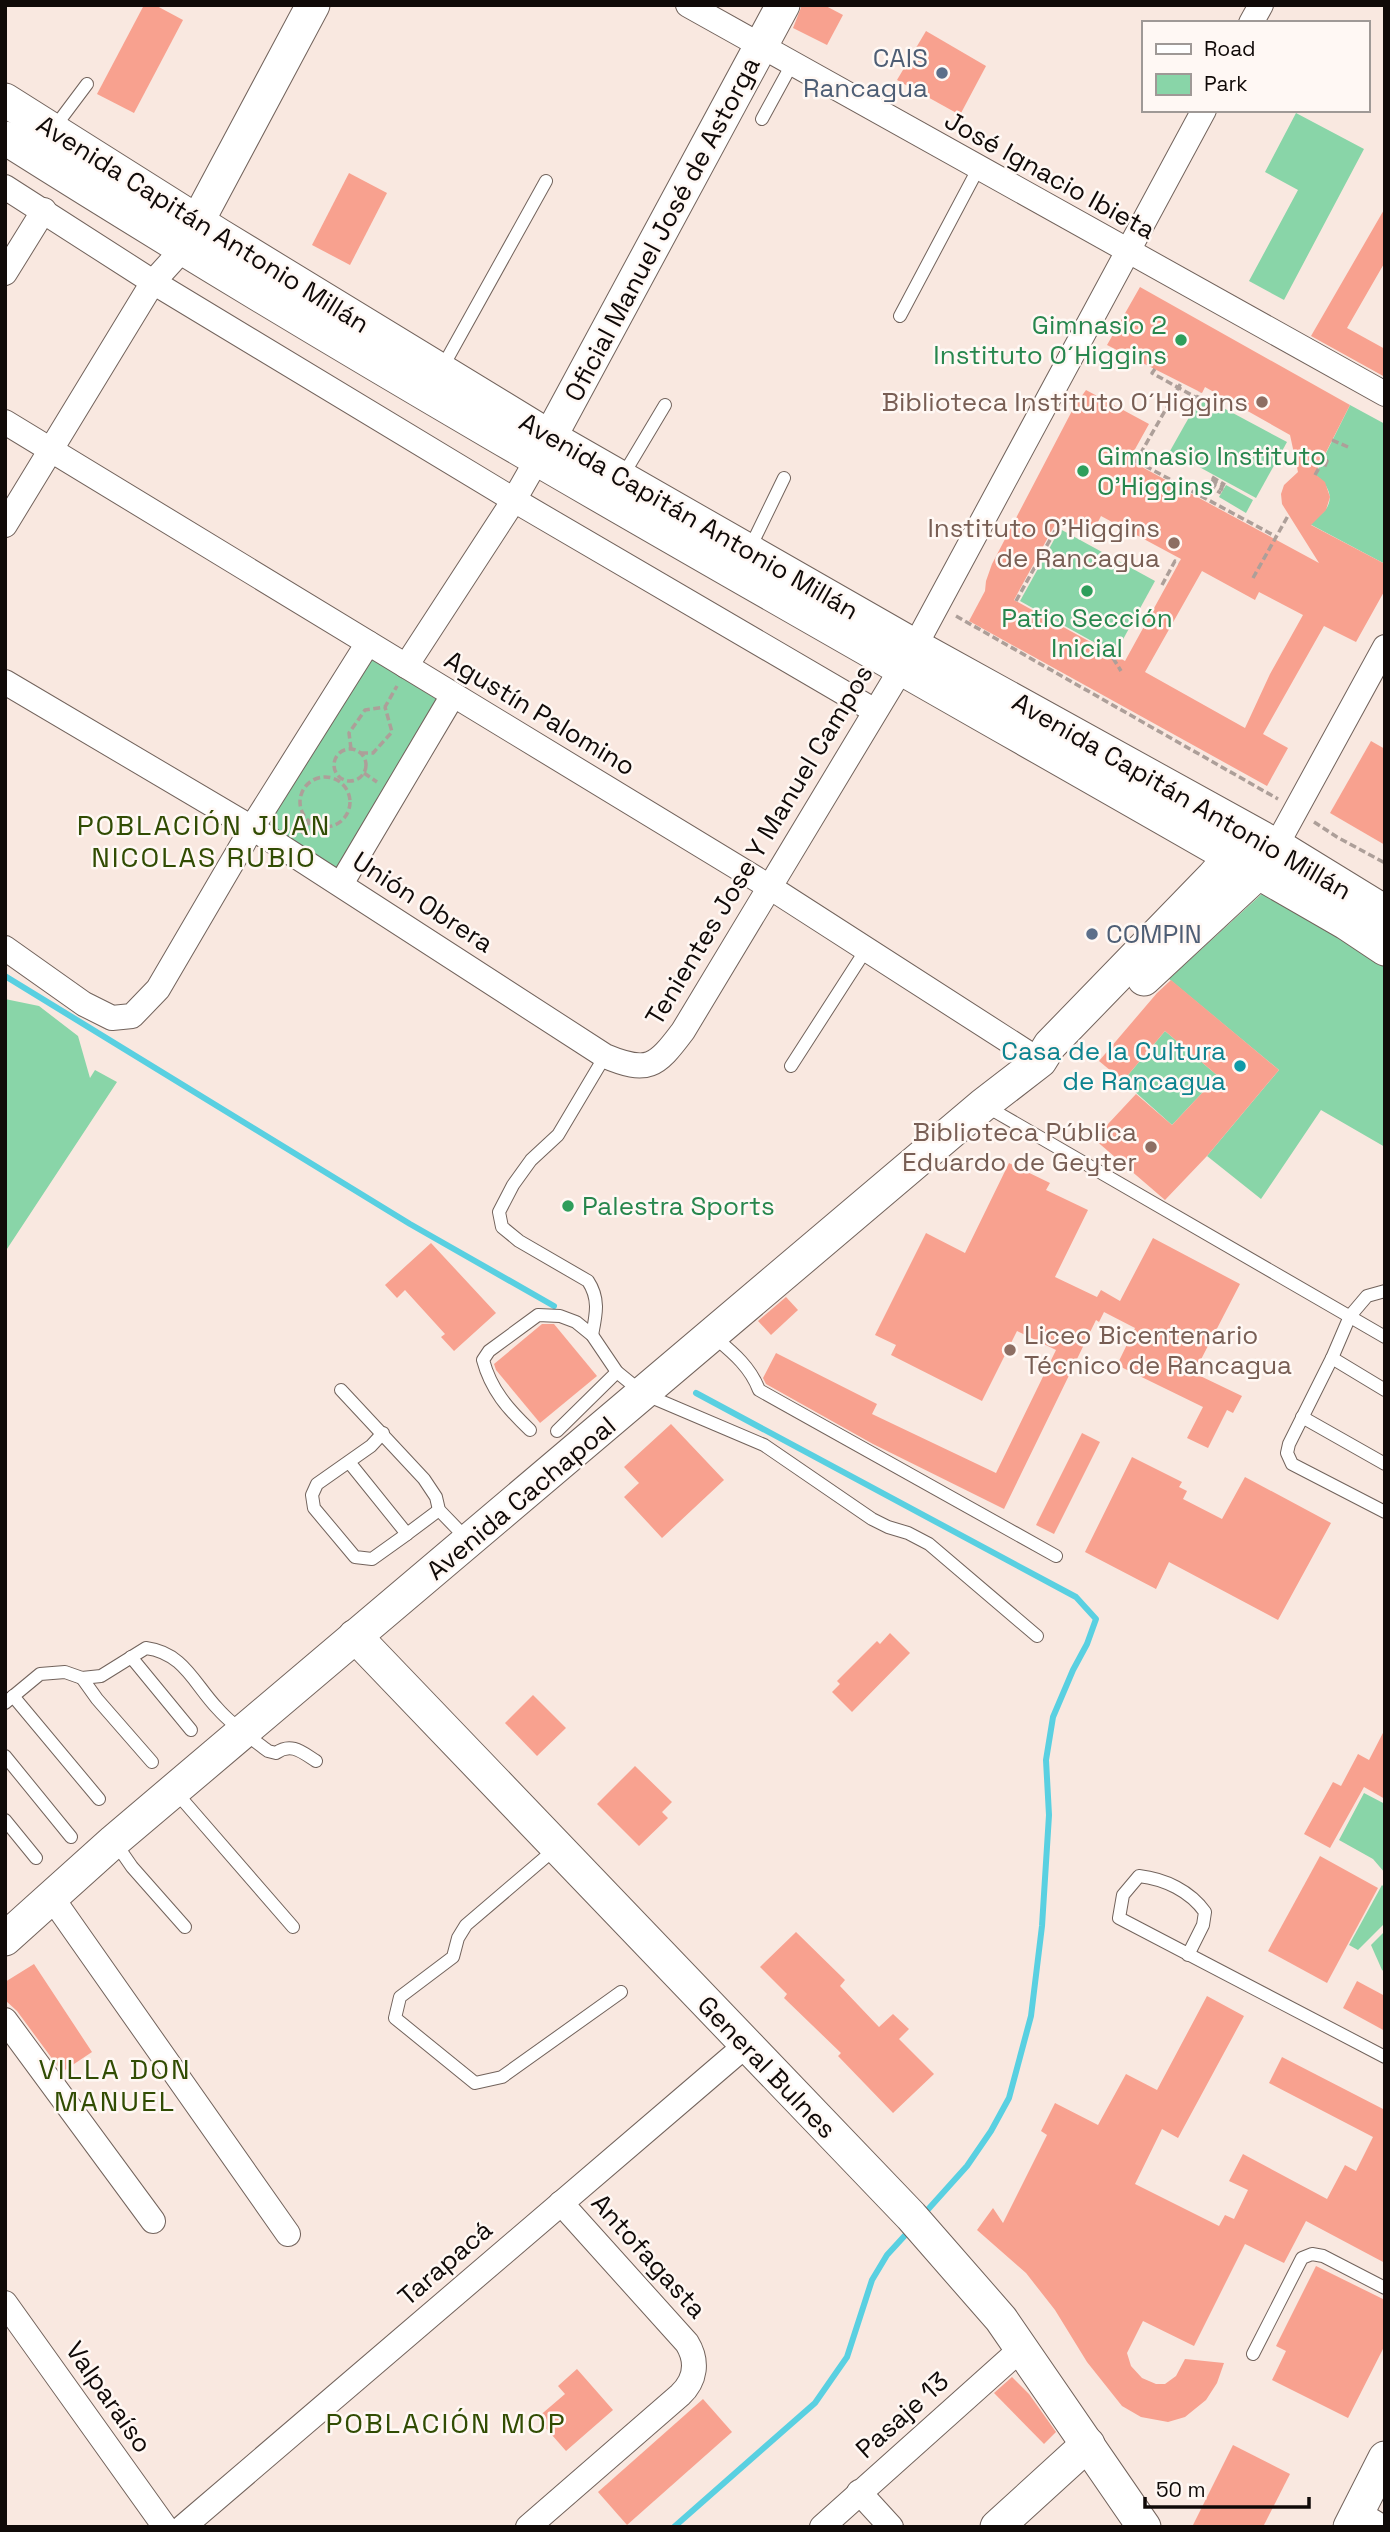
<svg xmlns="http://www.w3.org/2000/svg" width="1390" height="2532" font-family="'Space Grotesk',sans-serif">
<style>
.green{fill:#89d5a8}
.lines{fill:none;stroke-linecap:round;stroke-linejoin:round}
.stream{stroke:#59d0e1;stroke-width:6}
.building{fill:#f8a18f;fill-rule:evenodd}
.lane-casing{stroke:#72635c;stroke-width:14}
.street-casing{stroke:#72635c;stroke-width:26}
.secondary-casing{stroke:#72635c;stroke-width:35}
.path{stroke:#ad9f99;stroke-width:3.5;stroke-dasharray:7 3.5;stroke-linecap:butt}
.lane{stroke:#fff;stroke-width:12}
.street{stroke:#fff;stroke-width:24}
.secondary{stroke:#fff;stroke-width:33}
.service-dot{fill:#5c6f8a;stroke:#fff8f4;stroke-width:2.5}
.leisure-dot{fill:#2e9e5b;stroke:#fff8f4;stroke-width:2.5}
.education-dot{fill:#8d6e63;stroke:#fff8f4;stroke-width:2.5}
.culture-dot{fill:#0f9aa8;stroke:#fff8f4;stroke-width:2.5}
.labels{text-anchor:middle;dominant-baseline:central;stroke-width:5;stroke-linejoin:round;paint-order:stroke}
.service-label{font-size:26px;fill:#4e5e75;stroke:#fff8f4;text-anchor:end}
.street-label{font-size:26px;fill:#100a08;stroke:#fff8f4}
.leisure-label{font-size:26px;fill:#27864d;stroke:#fff8f4;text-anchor:start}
.education-label{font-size:26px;fill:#785e54;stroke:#fff8f4;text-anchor:end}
.culture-label{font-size:26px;fill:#0d838f;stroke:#fff8f4;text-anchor:end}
.neighbourhood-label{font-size:28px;letter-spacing:2px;fill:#314c03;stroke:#fff8f4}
</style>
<rect width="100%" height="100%" fill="#f9e8e0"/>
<g class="green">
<polygon points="1296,113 1364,149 1284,300 1249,281 1298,190 1265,172"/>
<polygon points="1201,396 1287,442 1256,498 1170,451"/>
<path d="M 1350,405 L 1385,424 L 1385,564 L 1306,522 C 1332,514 1339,492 1315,475 Z"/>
<polygon points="1226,485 1253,500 1246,513 1219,497"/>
<polygon points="1060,529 1155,581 1115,654 1020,601"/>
<polygon points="369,657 441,702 339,871 263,821"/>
<polygon points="1266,890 1385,959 1385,1147 1321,1110 1261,1199 1207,1156 1279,1070 1169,979"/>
<polygon points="5,999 39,1006 78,1036 90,1078 95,1070 117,1082 5,1252"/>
<polygon points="1165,1031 1218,1076 1172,1125 1123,1081"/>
<polygon points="1364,1793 1385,1804 1385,1873 1373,1859 1339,1840"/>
<polygon points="1382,1885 1385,1888 1385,1923 1358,1950 1349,1945"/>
<polygon points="1385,1931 1385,1972 1382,1970 1371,1945"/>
</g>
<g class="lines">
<g class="stream">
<polyline points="5,976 410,1224 554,1306"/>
<polyline points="696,1393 1076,1597 1096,1619 1087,1644 1073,1670 1053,1717 1046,1760 1049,1815 1042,1926 1031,2016 1009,2098 991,2131 967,2166 923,2215"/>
<polyline points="674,2527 815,2403 847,2357 872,2280 887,2255 909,2231"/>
</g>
</g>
<g class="building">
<polygon points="144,5 155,5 183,20 134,113 97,94"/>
<polygon points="802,5 824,5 843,15 827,45 793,28"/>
<polygon points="926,31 986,66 960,115 897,80"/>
<polygon points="349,173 387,193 350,265 312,245"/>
<polygon points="1385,208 1385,262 1347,328 1385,349 1385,377 1311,336"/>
<path d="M 1140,287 L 1350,405 L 1315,474 L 1325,482 L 1330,497 L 1326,510 L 1311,525 L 1385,564 L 1385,590 L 1356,642 L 1324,626 L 1263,734 L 1288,748 L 1267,786 L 969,621 L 985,591 L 986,581 L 992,564 L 1074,407 L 1086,390 L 1149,424 L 1129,460 L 1319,563 L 1282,504 L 1281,494 L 1284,485 L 1298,472 L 1290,435 L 1205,387 L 1202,393 L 1107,345 ZM 1101,516 L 1181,559 L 1125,661 L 1014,600 L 1058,519 L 1091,536 ZM 1202,571 L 1255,600 L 1259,592 L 1303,615 L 1270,674 L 1245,728 L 1145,672 Z"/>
<polygon points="1371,741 1385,749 1385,845 1330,813"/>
<polygon points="1171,980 1279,1070 1207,1156 1165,1200 1094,1139 1136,1094 1172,1125 1218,1076 1165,1031 1123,1081 1099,1061 1157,993"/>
<polygon points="1009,1163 1050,1183 1046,1190 1088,1210 1055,1277 1097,1297 1101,1290 1120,1301 1153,1238 1240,1284 1194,1373 1242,1396 1233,1413 1227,1410 1208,1448 1187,1438 1203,1407 1117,1365 1135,1328 1104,1312 1099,1322 1096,1320 1004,1509 873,1444 766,1384 763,1378 776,1353 877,1404 872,1414 996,1473 1056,1350 1017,1331 982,1401 891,1355 896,1345 875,1335 926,1233 965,1253"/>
<polygon points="431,1243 496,1313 454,1351 441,1337 445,1334 405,1290 397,1298 385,1285"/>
<polygon points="786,1297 798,1310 771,1335 758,1321"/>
<polygon points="542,1324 554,1324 597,1376 540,1423 496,1370 494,1364"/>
<polygon points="671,1424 724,1480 662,1538 624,1497 639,1483 624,1467"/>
<polygon points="1082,1433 1100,1442 1054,1534 1036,1525"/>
<polygon points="1132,1457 1182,1482 1179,1487 1187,1491 1183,1499 1222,1519 1245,1477 1331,1523 1278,1620 1169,1562 1156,1589 1085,1552"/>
<polygon points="890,1633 910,1653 852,1712 832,1692 840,1684 837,1681 877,1641 880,1644"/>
<polygon points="533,1695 566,1728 537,1756 505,1723"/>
<polygon points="1385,1729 1385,1799 1364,1787 1330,1848 1304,1834 1333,1782 1341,1786 1358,1754 1369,1760"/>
<polygon points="635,1766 672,1802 662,1812 668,1818 639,1846 597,1804"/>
<polygon points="1320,1856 1378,1888 1327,1983 1268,1951"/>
<polygon points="796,1932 845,1980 840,1986 879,2027 893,2014 909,2029 899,2039 934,2074 893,2113 838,2056 841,2053 784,1998 787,1994 760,1967"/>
<polygon points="34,1964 92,2052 62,2072 17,2011 5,2000 5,1982"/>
<polygon points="1357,1981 1385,1996 1385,2031 1343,2008"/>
<polygon points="1207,1996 1244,2016 1178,2138 1162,2129 1135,2184 1219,2226 1225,2215 1234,2219 1248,2190 1229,2181 1243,2154 1327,2199 1345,2165 1356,2171 1373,2137 1269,2083 1282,2057 1385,2110 1385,2263 1306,2221 1284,2263 1245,2244 1194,2346 1143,2321 1127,2353 1131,2366 1142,2378 1156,2384 1165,2384 1176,2376 1185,2359 1224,2363 1217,2383 1206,2400 1185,2417 1168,2422 1141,2417 1122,2406 1087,2362 1055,2310 1026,2273 977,2230 993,2208 1003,2223 1047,2135 1041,2131 1055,2103 1098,2125 1126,2074 1157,2090"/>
<polygon points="1316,2266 1385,2300 1385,2345 1348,2418 1272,2380 1286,2351 1276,2346"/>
<polygon points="577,2369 613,2410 566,2451 537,2418 565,2394 558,2386"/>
<polygon points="1012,2377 1029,2394 1056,2432 1044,2444 994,2393"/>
<polygon points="703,2399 732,2432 627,2525 598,2492"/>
<polygon points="1233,2445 1290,2474 1263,2527 1192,2527"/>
</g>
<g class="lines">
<g class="lane-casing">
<g id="lane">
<polyline points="762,119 792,64"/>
<polyline points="54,128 87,84"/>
<polyline points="900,316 978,169"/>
<polyline points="442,368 546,181"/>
<polyline points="622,477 665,405"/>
<polyline points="749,550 784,478"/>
<polyline points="791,1066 867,948"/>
<polyline points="984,1105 1385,1337"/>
<polyline points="1385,1291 1367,1296 1350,1316 1332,1358 1289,1444 1287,1453 1292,1464 1385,1512"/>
<path d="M 592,1335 C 596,1315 600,1299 588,1281 L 519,1241 L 502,1227 L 499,1212 L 513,1185 L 531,1160 L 558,1135 L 605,1056"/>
<path d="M 713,1336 C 732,1352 750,1366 759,1390 L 1056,1556"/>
<polyline points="1332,1358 1385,1390"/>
<polyline points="341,1390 424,1479 436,1497 439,1510 468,1540"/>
<polyline points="1302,1417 1385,1464"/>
<path d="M 530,1430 C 508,1409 491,1390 483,1360 L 489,1351 L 538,1315 L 560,1316 L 576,1322 L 592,1335 L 617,1372 L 644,1394 L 764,1445 L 872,1519 L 888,1527 L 908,1533 L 929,1544 L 1037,1636"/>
<polyline points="557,1431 617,1372"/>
<polyline points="349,1462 407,1534 372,1559 355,1557 314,1508 312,1495 317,1484 371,1446 383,1433"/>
<polyline points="407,1534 439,1510"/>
<polyline points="131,1657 191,1730"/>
<polyline points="82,1678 97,1699 152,1762"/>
<polyline points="13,1696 99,1799"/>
<path d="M 5,1703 L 40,1674 L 65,1672 L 82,1678 L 101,1676 L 146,1648 C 184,1653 194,1684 218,1709 C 232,1725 251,1738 268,1751 L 276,1753 C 291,1742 302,1752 316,1761"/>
<polyline points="5,1756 71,1837"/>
<polyline points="174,1790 293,1927"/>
<polyline points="5,1820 36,1858"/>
<polyline points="114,1841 132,1867 185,1927"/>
<polyline points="555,1849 466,1925 458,1938 453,1957 400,1997 395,2018 475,2083 502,2077 621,1992"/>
<path d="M 1188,1955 L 1203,1925 L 1205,1912 C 1190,1891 1165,1879 1139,1876 L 1123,1895 L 1119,1918 L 1385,2057"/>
<polyline points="1253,2354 1302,2258 1312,2254 1323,2256 1385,2288"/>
</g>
</g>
<g class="street-casing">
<g id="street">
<polyline points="688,5 1385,394"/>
<polyline points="1251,23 1261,5"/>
<polyline points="5,187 153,282 514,500 875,711"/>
<polyline points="5,273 44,210"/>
<polyline points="5,422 768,886 1040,1061"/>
<polyline points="5,525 153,282 182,250"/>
<polyline points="406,666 514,500 546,444"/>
<path d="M 5,682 L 257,831 L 605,1056 C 648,1074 656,1067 683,1031 L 915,646 L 1204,110"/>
<polyline points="1276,846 1385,647"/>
<polyline points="341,884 453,695"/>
<polyline points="5,948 84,1004 112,1018 132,1016 158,989 258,818 368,643"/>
<polyline points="52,1898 288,2234"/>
<polyline points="5,2020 153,2221"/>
<polyline points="5,2303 165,2527"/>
<polyline points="859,2492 891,2527"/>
<polyline points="1357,2512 1382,2527"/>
<polyline points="183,2527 745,2046"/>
<path d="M 528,2527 L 680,2395 C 696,2380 698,2361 687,2343 L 561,2203"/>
<polyline points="822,2527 1022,2348"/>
</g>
</g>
<g class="secondary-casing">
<g id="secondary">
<polyline points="5,100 219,235 550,437 915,646 1284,850 1385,912"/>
<path d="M 5,138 C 443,415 898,664 1346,923 L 1385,949"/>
<polyline points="187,241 313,5"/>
<polyline points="550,437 783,5"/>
<polyline points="1144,979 1273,859"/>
<polyline points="355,1636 911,2216 1001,2319 1144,2527"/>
<polyline points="5,1939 114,1841 983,1105 1040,1061 1050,1045 1213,877 1252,833"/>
<polyline points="997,2527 1088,2444"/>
<polyline points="1350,2527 1385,2458"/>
</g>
</g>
<g class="path">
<polyline points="1155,369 1152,373 1197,398 1200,392"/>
<polyline points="1332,440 1348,447"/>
<polyline points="1136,461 1275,536"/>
<polyline points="1135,463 1181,383"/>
<polyline points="1315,475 1324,459 1327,461 1324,468"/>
<polyline points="1212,477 1225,485"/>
<polyline points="1211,480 1224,487"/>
<polyline points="1210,483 1223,490"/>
<polyline points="1208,486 1221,493"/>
<polyline points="1253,578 1289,514"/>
<polyline points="1162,585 1175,561 1179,563"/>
<polyline points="1016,601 1061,520"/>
<polyline points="956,616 1278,799"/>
<polyline points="1113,658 1121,671"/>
<polyline points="351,749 349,733 365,710 385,707 397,686"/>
<circle cx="350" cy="765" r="16"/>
<polyline points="361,753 373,753 392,732 385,707"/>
<polyline points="364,773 377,782"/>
<circle cx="325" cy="802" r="25"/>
<polyline points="1314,822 1337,837 1385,863"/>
<polyline points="302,834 310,821"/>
</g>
<use href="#lane" class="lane"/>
<use href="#street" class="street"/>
<use href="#secondary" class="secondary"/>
</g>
<g class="service-dot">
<circle cx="942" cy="73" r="7"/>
<circle cx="1092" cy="934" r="7"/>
</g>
<g class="leisure-dot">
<circle cx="1181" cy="340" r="7"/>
<circle cx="1083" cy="471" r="7"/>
<circle cx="1087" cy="591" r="7"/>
<circle cx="568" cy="1206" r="7"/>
</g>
<g class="education-dot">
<circle cx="1262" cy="402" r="7"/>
<circle cx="1174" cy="543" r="7"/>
<circle cx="1151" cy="1147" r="7"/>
<circle cx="1010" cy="1350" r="7"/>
</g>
<circle class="culture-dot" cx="1240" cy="1066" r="7"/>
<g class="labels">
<g class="service-label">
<text x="928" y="58">CAIS<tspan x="928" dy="30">Rancagua</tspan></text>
<text x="1106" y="934" text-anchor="start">COMPIN</text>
</g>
<g class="street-label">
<text transform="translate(1050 175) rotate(29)">José Ignacio Ibieta</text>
<text transform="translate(203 224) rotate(32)">Avenida Capitán Antonio Millán</text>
<text transform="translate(662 229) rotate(-62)">Oficial Manuel José de Astorga</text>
<text transform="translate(689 516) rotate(30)">Avenida Capitán Antonio Millán</text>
<text transform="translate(540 713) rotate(31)">Agustín Palomino</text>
<text transform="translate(1182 796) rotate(30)">Avenida Capitán Antonio Millán</text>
<text transform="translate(759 845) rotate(-59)">Tenientes Jose Y Manuel Campos</text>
<text transform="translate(423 902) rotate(33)">Unión Obrera</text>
<text transform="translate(521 1498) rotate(-40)">Avenida Cachapoal</text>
<text transform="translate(767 2067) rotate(46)">General Bulnes</text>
<text transform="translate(649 2256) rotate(48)">Antofagasta</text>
<text transform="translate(445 2263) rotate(-41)">Tarapacá</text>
<text transform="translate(109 2397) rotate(55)">Valparaíso</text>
<text transform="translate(902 2415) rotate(-42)">Pasaje 13</text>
</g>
<g class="leisure-label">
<text x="1167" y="325" text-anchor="end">Gimnasio 2<tspan x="1167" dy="30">Instituto O´Higgins</tspan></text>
<text x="1097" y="456">Gimnasio Instituto<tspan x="1097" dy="30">O'Higgins</tspan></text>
<text x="1087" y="618" text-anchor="middle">Patio Sección<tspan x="1087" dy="30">Inicial</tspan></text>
<text x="582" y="1206">Palestra Sports</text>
</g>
<g class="education-label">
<text x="1248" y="402">Biblioteca Instituto O´Higgins</text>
<text x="1160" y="528">Instituto O'Higgins<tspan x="1160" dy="30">de Rancagua</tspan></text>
<text x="1137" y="1132">Biblioteca Pública<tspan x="1137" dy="30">Eduardo de Geyter</tspan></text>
<text x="1024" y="1335" text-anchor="start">Liceo Bicentenario<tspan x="1024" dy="30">Técnico de Rancagua</tspan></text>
</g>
<g class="culture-label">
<text x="1226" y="1051">Casa de la Cultura<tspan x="1226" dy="30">de Rancagua</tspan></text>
</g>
<g class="neighbourhood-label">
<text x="204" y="825">POBLACIÓN JUAN<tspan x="204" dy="32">NICOLAS RUBIO</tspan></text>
<text x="115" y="2069">VILLA DON<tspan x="115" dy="32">MANUEL</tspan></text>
<text x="446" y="2423">POBLACIÓN MOP</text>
</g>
</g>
<rect width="1390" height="2532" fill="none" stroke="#100a08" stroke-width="14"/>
<rect x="1142" y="21" width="228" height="91" fill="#fff8f4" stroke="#9f9996" stroke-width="2"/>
<rect x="1156" y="44" width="35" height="10" fill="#ffffff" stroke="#9f9996" stroke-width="2"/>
<text x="1204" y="56" font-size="21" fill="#100a08">Road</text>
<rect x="1156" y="74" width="35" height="21" fill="#89d5a8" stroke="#9f9996" stroke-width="2"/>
<text x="1204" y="91" font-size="21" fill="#100a08">Park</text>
<path d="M1145 2497v10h164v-10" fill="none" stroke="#100a08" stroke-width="3.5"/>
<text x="1156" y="2497" font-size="21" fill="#100a08" stroke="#fff8f4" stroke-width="5" paint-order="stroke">50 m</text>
</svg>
